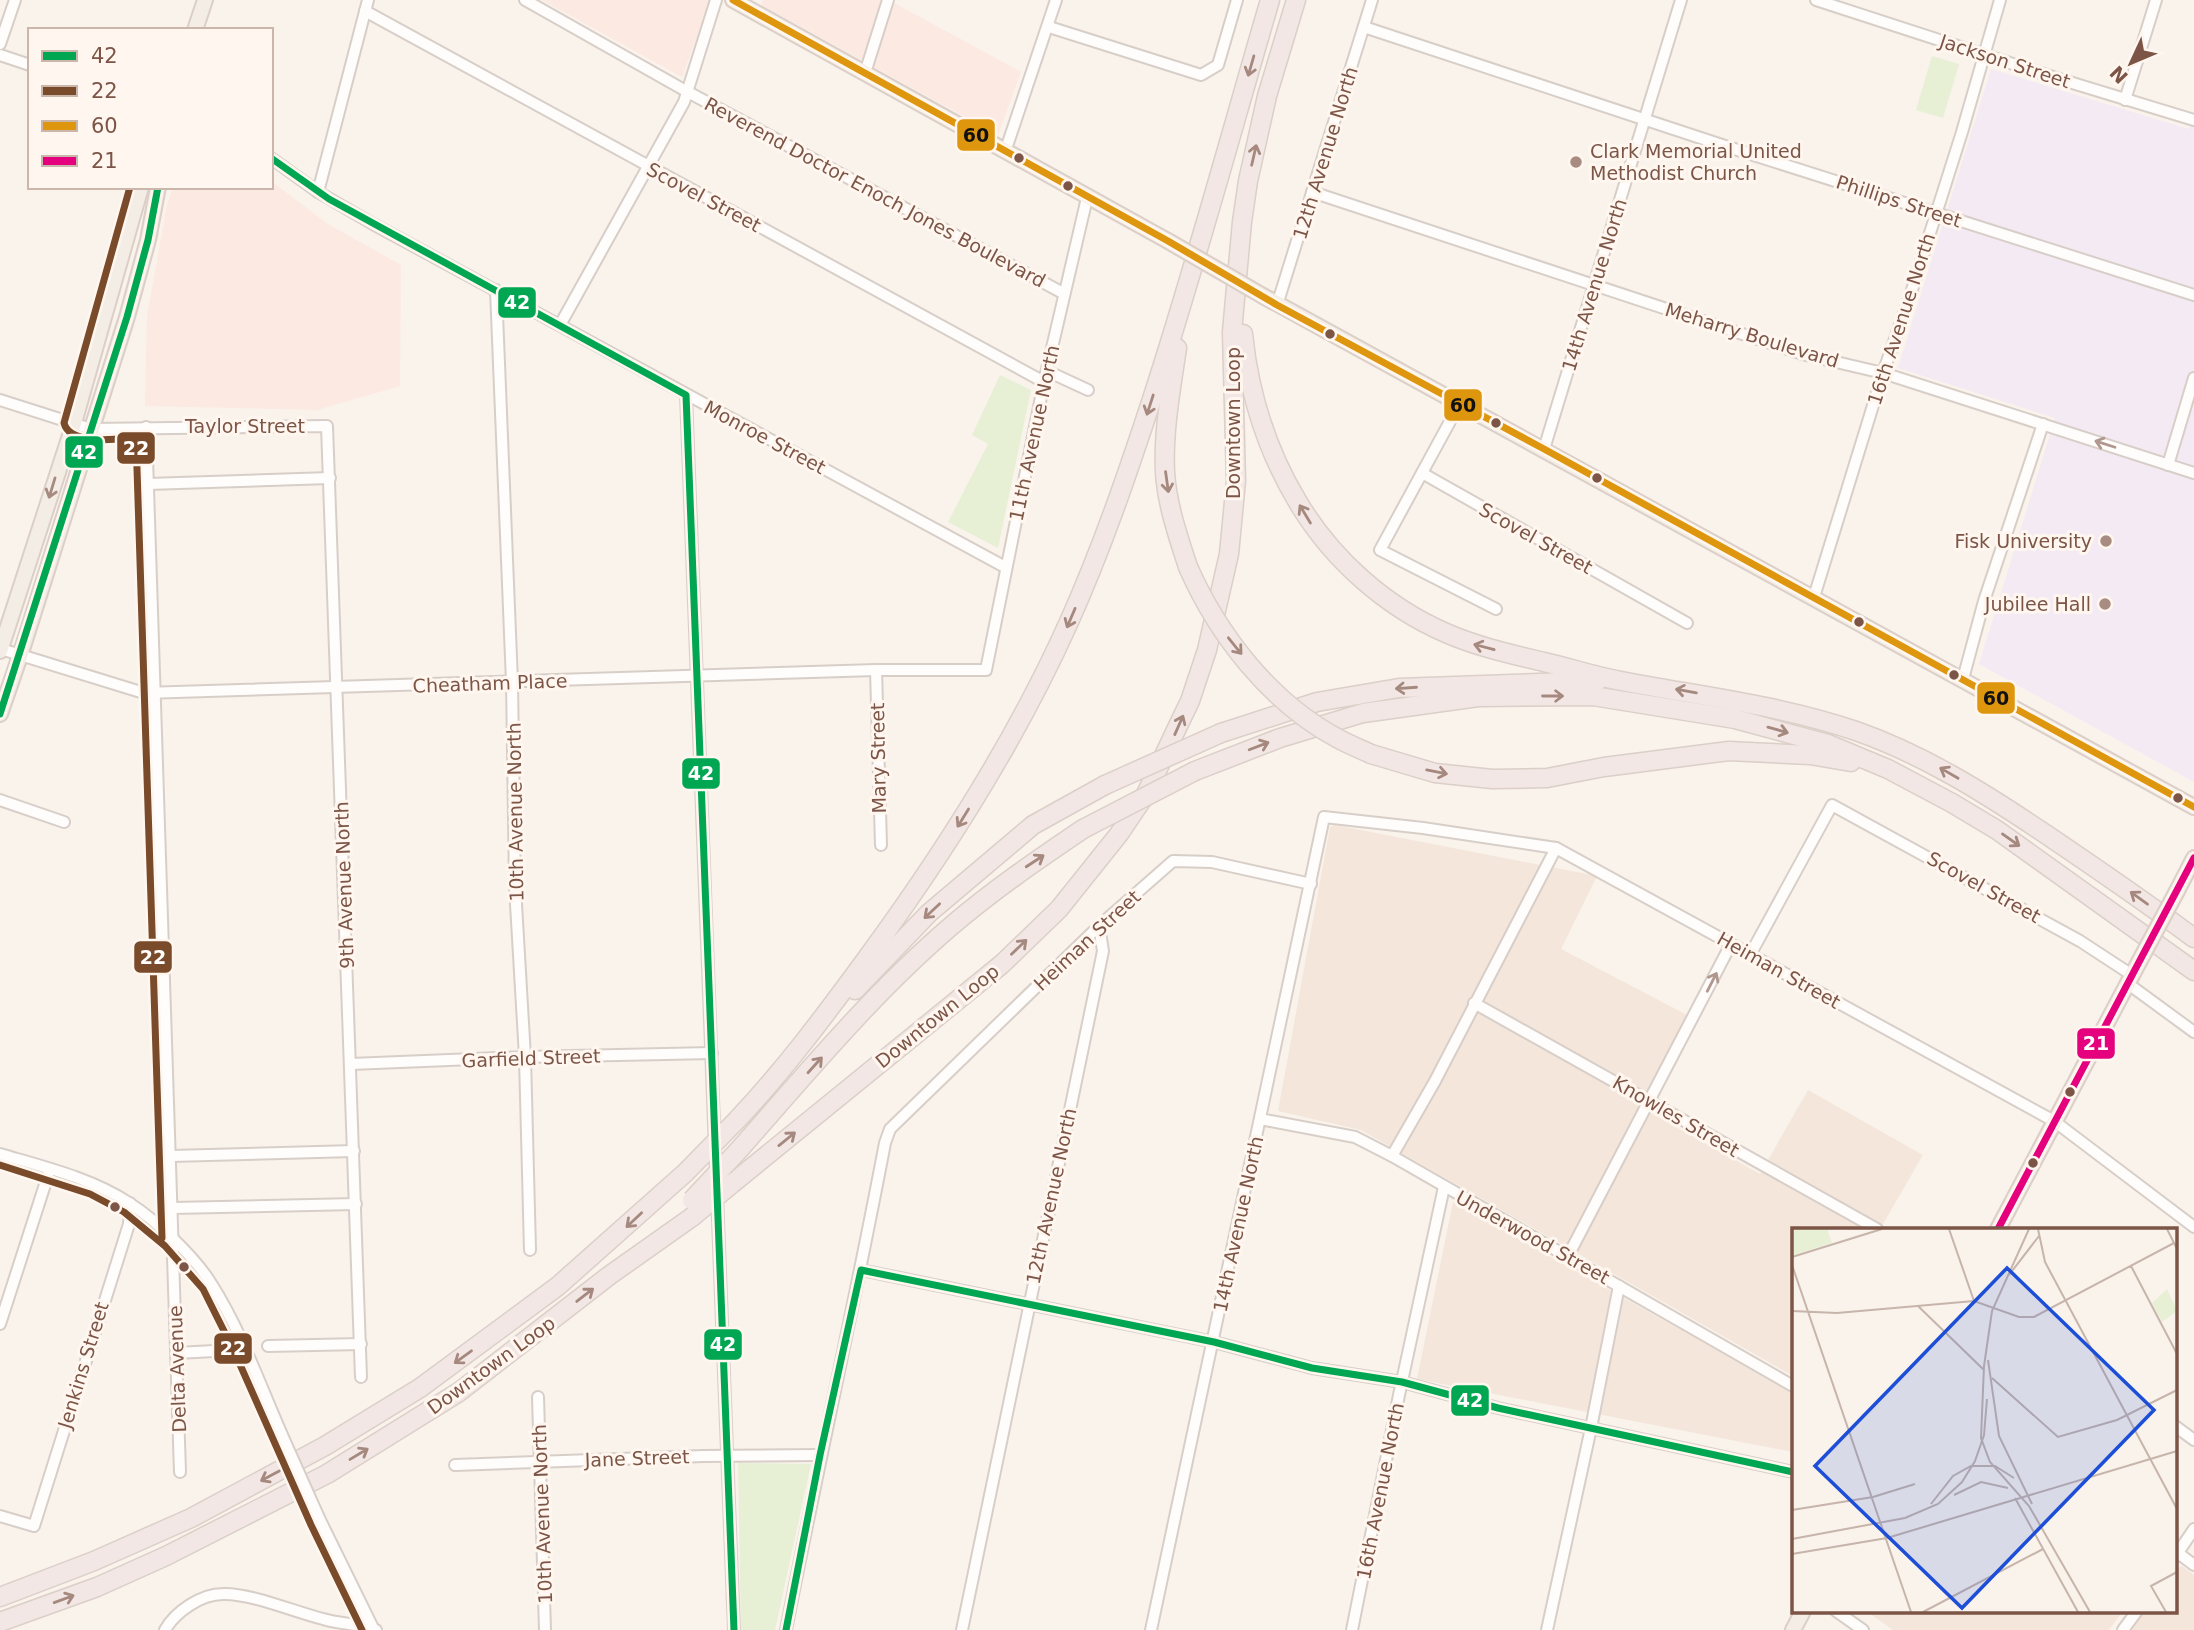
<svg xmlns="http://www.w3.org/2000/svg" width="2194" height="1630" font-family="'DejaVu Sans',sans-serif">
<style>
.residential{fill:#f4e6da}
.commercial{fill:#fce9e2}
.education{fill:#f4eaf4}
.green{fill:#e7f0d5}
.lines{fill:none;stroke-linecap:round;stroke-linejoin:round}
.minor-casing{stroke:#d8cec8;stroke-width:14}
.major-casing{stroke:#dbcfc8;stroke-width:18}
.highway-casing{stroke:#dbcfc8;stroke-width:21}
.minor{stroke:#fefdfc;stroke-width:10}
.major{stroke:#f3ede6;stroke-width:14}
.highway{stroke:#f2e7e4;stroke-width:18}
.minor-bridge-casing{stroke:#d8cec8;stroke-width:14;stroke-linecap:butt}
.major-bridge-casing{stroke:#dbcfc8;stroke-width:18;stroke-linecap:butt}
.highway-bridge-casing{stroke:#dbcfc8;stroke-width:21;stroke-linecap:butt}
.minor-bridge{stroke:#fefdfc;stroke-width:10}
.major-bridge{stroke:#f3ede6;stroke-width:14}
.highway-bridge{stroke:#f2e7e4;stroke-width:18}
.bus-1-casing{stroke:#fff7ef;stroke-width:12}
.bus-2-casing{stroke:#fff7ef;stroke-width:12}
.bus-3-casing{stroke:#fff7ef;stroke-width:12}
.bus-4-casing{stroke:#fff7ef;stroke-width:12}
.bus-1{stroke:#00a651;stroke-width:7}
.bus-2{stroke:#7a4b2a;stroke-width:7}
.bus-3{stroke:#de960e;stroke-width:7}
.bus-4{stroke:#e5007d;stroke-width:7}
.oneway{stroke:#a5887e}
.oneway2{stroke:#b0988f}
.oneway3{stroke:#a68a7f}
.bus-dot{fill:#7c5547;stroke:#fff7ef;stroke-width:2.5}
.poi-dot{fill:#a88c81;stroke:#fff7ef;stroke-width:2.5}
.labels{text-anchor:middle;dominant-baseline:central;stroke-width:6;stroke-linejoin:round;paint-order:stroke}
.street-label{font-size:19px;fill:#7c5547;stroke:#fff7ef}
.poi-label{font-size:19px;fill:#7c5547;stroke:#fff7ef;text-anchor:end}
.inset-road{fill:none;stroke:#c7b4aa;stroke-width:2}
.view{fill:#1d4ed8;fill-opacity:0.15;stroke:#1d4ed8;stroke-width:3.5}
.inset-edge{fill:none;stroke:#7c5547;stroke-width:3.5}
.line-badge{stroke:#fff7ef;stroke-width:2.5}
.badge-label{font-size:19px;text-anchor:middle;font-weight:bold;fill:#fff}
.pale-badge-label{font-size:19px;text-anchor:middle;font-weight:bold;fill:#111}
</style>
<rect width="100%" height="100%" fill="#f9f3ec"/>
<g class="residential">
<polygon points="1335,825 1597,876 1561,949 1689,1016 1642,1108 1760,1174 1808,1090 1923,1155 1880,1229 1793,1229 1793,1376 1361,1130 1278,1111 1330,827"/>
<polygon points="1453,1202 1793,1393 1793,1452 1417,1379"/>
<polygon points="2182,1566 2194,1575 2194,1630 2129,1630 2144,1611 2175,1611 2175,1569"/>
<polygon points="1866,1611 2114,1611 2120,1615 2109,1630 1893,1630"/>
</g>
<g class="commercial">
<polygon points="542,0 708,0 710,1 682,77"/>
<polygon points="763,0 884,0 896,4 1021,72 998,135 761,5"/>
<polygon points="271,181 328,224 401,265 400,386 317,410 145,406 147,316 167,205 173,187 271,187"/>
</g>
<polygon class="education" points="1991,69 2189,129 2194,117 2194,782 1979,664 2055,418 1898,368"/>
<g class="green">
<polygon points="1932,56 1959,64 1943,118 1916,110"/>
<polygon points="1000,375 1031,390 998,548 948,522 988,444 972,435"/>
<polygon points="738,1463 811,1464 775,1630 741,1630"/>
</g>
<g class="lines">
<g class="minor-casing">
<g id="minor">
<polyline points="525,0 686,91 1063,293"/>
<polyline points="1816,0 2056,78 2194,120"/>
<polyline points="365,11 1044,382"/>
<polyline points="1049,27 1201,75 1218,65 1237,0"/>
<polyline points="1364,27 1725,146 2194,295"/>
<polyline points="0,44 15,0"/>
<polyline points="0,55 30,65"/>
<polyline points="865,73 888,0"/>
<polyline points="2125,100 2156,0"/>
<polyline points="1005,152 1056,0"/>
<polyline points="271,158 318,192 373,224 1005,567"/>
<polyline points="318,192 368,0"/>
<polyline points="1312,192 1806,355 1883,373 2194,473"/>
<polyline points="496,290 512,682 515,887 525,1057 530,1250"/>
<polyline points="1277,305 1372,0"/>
<polyline points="560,325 684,102 716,0"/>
<polyline points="1047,371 1088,390"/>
<polyline points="686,395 716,1176"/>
<polyline points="0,400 91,429 327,426 361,1377"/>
<polyline points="1460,403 1380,550 1496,609"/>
<polyline points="146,427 180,1472"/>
<polyline points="1544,449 1681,0"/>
<polyline points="2168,465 2194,378"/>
<polyline points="1422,473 1687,623"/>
<polyline points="148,484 330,478"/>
<polyline points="1814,597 1883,373 1911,293 1962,132 2000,0"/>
<polyline points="1,649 144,693 876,670 986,670 1044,382 1087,198"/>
<polyline points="876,670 881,845"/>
<polyline points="1963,679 1984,601 2043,424"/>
<polyline points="0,800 64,822"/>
<polyline points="1750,955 1832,805 2080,941 2132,975"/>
<polyline points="2127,983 2194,1032"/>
<polyline points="1474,1003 1877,1229"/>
<polyline points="351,1064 525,1057 712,1053"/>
<polyline points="1260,1119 1355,1137 1392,1156 1793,1386"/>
<path d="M 0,1154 C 44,1167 91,1178 129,1203 C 156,1220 196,1258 212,1285 C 241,1331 260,1385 282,1435"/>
<polyline points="171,1156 354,1151"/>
<polyline points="1392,1156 1435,1081 1556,848"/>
<polyline points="717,1195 734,1630"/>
<polyline points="173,1208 356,1204"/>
<polyline points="1568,1256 1731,944"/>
<polyline points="861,1270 1214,1342 1312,1368 1402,1382 1498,1408 1793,1472"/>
<polyline points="0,1324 50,1169"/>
<polyline points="268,1346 361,1344"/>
<polyline points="177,1353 214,1351"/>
<polyline points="538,1397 545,1630"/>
<polyline points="2175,1426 2194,1440"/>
<polyline points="455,1465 703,1456 820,1455"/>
<polyline points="0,1516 34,1526 129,1224 130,1203"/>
<polyline points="320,1520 373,1628"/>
<polyline points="2178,1553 2194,1565"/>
<polyline points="2175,1557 2194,1529"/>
<polyline points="1836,1611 1863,1630"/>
<path d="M 165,1630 C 175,1612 201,1594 223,1594 C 250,1593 295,1612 323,1619 C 339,1624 362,1624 376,1630"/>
<path d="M 786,1630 C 818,1467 854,1306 885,1143 L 890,1129 L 1099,926 L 1173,861 L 1212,862 L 1311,884"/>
<polyline points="962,1630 1103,951 1099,926"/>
<polyline points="1151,1630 1324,817 1423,828 1556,848 2054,1121 2194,1227"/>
<polyline points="1352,1630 1399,1395 1444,1187"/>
<polyline points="1547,1630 1591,1428 1619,1286"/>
<polyline points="2123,1630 2137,1611"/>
</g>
</g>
<g class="major-casing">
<g id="major">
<polyline points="733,0 1168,241"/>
<polyline points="195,30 205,0"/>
<polyline points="1263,296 2194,807"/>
<polyline points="0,651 74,423 141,187"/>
<polyline points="0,714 20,656 127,317 148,240 158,187"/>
<polyline points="2177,891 2194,858"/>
<polyline points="1998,1229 2139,962"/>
<polyline points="1793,1630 1803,1611"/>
</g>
</g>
<g class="highway-casing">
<g id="highway">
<path d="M 1243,334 C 1249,394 1268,453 1299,504 C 1333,560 1386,607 1446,633 C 1478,647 1511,654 1544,662 C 1570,668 1595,676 1621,681 C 1699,696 1780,705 1856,731 C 1922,754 1983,792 2041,831 C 2093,866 2144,901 2194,938"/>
<path d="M 1177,348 C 1171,389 1163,431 1165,472 C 1167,505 1178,536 1188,567"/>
<polyline points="1221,733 1317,702 1399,688 1597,681"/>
<polyline points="1371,754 1435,773 1492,779 1547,778 1604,767 1729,751 1810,755 1851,762"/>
<polyline points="1195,771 1280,738 1363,713 1478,697 1593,696 1735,719 1828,744 1888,769 1952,803 1997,830 2194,971"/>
<polyline points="855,990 929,913 1033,825 1105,785"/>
<path d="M 737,1120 C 785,1069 826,1014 867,958 C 944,853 1015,742 1068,624 C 1101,551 1127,475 1152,399 C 1195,267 1231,133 1270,0"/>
<path d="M 737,1152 C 805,1075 872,994 950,927 C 992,891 1037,860 1083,829"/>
<polyline points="734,1182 1002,964 1059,909 1119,834 1146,794 1176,730 1190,701 1207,650 1229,554 1236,481 1232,332 1242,222 1248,181 1267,96 1296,0"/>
<polyline points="0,1597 94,1561 191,1518 325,1446 420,1388 558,1286 685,1173"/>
<polyline points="0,1622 97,1587 166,1556 327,1474 459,1392 610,1275 692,1217"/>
</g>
</g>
<use href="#minor" class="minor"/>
<use href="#major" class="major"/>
<use href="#highway" class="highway"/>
<g class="minor-bridge-casing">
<polyline id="minor-bridge" points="282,1435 320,1520"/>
</g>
<g class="major-bridge-casing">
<g id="major-bridge">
<polyline points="1168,241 1263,296"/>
<polyline points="2139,962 2177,891"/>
</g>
</g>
<g class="highway-bridge-casing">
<g id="highway-bridge">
<path d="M 1188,567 C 1218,635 1270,702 1337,738 C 1348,744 1360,749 1371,754"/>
<polyline points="1105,785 1221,733"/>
<polyline points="1083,829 1195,771"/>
<polyline points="685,1173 737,1120"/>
<polyline points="692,1200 737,1152"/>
<polyline points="692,1217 734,1182"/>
</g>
</g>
<use href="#minor-bridge" class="minor-bridge"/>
<use href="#major-bridge" class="major-bridge"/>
<use href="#highway-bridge" class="highway-bridge"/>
<g class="bus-1-casing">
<g id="bus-1">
<polyline points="271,158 329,199 686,395 734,1630"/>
<polyline points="0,714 127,317 148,240 158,187"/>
<polyline points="786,1630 820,1455 861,1270 1214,1342 1312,1368 1402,1382 1498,1408 1793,1472"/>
</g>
</g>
<g class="bus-2-casing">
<g id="bus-2">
<path d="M 130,187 L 64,423 C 70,446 117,439 136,438 L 162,1238"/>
<polyline points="0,1165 90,1194 124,1212 165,1246 203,1289 234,1351 311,1525 362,1630"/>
</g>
</g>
<g class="bus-3-casing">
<polyline id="bus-3" points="733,0 1168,241 1277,305 1544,449 2194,807"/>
</g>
<g class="bus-4-casing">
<polyline id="bus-4" points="1998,1229 2194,858"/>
</g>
<use href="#bus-1" class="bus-1"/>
<use href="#bus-2" class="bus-2"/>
<use href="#bus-3" class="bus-3"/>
<use href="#bus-4" class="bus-4"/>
</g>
<defs><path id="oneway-shaft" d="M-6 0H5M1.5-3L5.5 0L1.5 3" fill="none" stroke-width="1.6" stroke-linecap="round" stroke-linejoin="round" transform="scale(1.75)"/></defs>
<g class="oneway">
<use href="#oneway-shaft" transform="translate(1251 66) rotate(106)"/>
<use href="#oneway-shaft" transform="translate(1254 155) rotate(-77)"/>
<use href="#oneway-shaft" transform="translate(1150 405) rotate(108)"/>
<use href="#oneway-shaft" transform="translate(1167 482) rotate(82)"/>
<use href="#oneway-shaft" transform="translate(1305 514) rotate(-121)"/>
<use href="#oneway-shaft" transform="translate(1071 618) rotate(113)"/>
<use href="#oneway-shaft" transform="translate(1235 646) rotate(51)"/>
<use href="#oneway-shaft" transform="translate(1484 647) rotate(-165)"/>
<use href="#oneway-shaft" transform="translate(1406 688) rotate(176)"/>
<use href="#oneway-shaft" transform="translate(1686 691) rotate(-170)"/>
<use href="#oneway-shaft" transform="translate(1553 696)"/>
<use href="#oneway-shaft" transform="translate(1179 725) rotate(-66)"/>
<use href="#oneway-shaft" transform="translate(1778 730) rotate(16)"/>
<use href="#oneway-shaft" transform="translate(1259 746) rotate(-21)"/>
<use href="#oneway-shaft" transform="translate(1437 772) rotate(11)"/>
<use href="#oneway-shaft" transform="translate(1949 773) rotate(-150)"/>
<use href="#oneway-shaft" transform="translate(963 818) rotate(122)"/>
<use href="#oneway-shaft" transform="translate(2011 840) rotate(35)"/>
<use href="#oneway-shaft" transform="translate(1035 861) rotate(-33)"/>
<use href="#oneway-shaft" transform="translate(2139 898) rotate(-144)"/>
<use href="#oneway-shaft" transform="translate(932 911) rotate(137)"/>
<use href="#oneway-shaft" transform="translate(1019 947) rotate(-44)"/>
<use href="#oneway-shaft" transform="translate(815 1065) rotate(-48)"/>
<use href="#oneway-shaft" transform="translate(787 1139) rotate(-39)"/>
<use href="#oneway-shaft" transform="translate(634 1220) rotate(137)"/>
<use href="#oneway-shaft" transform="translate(585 1295) rotate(-38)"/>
<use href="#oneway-shaft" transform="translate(463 1357) rotate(144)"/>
<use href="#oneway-shaft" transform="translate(359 1454) rotate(-31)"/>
<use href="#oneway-shaft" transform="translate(270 1476) rotate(152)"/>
<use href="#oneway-shaft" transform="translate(64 1599) rotate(-20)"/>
</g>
<g class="oneway2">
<use href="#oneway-shaft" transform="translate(2105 444) rotate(-162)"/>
<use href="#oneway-shaft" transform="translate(1712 982) rotate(-63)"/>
</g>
<use class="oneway3" href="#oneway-shaft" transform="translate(52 488) rotate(107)"/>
<g class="bus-dot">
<circle cx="1019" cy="158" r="6"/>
<circle cx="1068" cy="186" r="6"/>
<circle cx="1330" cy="334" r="6"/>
<circle cx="1496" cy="423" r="6"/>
<circle cx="1597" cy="478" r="6"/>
<circle cx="1859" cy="622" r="6"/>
<circle cx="1954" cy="675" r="6"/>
<circle cx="2178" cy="798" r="6"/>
<circle cx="2070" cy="1092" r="6"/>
<circle cx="2033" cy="1163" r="6"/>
<circle cx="115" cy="1207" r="6"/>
<circle cx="184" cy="1267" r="6"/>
</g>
<g class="poi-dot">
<circle cx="1576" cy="162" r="7"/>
<circle cx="2106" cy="541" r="7"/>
<circle cx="2105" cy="604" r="7"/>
</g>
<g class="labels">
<g class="street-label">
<text transform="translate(2005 61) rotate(18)">Jackson Street</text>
<text transform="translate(1325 153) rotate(-73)">12th Avenue North</text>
<text transform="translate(875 192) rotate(28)">Reverend Doctor Enoch Jones Boulevard</text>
<text transform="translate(704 197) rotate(28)">Scovel Street</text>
<text transform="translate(1899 201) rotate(18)">Phillips Street</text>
<text transform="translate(1594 285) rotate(-73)">14th Avenue North</text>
<text transform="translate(1901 319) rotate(-72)">16th Avenue North</text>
<text transform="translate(1752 335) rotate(17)">Meharry Boulevard</text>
<text transform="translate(1233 423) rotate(-90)">Downtown Loop</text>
<text x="245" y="426">Taylor Street</text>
<text transform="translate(1034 433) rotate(-78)">11th Avenue North</text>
<text transform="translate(765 437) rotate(28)">Monroe Street</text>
<text transform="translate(1536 538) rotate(29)">Scovel Street</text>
<text transform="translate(490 683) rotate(-2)">Cheatham Place</text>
<text transform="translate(878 758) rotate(-91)">Mary Street</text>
<text transform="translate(515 812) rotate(-91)">10th Avenue North</text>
<text transform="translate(344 885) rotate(-92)">9th Avenue North</text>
<text transform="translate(1984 887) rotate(29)">Scovel Street</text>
<text transform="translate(1087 940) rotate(-43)">Heiman Street</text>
<text transform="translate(1779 970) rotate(29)">Heiman Street</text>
<text transform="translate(937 1016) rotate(-39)">Downtown Loop</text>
<text transform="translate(531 1058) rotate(-2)">Garfield Street</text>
<text transform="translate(1676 1116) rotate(30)">Knowles Street</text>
<text transform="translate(1051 1196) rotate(-78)">12th Avenue North</text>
<text transform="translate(1238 1224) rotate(-78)">14th Avenue North</text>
<text transform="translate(1533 1237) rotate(29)">Underwood Street</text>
<text transform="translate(83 1365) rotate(-73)">Jenkins Street</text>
<text transform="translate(491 1365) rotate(-36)">Downtown Loop</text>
<text transform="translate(177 1369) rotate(-92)">Delta Avenue</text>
<text transform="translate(637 1458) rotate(-2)">Jane Street</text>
<text transform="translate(1380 1491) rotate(-79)">16th Avenue North</text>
<text transform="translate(542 1514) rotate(-92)">10th Avenue North</text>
</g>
<g class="poi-label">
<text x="1590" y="151" text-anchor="start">Clark Memorial United<tspan x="1590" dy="22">Methodist Church</tspan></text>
<text x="2092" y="541">Fisk University</text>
<text x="2091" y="604">Jubilee Hall</text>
</g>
</g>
<g transform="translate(1792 1228)">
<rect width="385" height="385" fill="#f9f3ec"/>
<path d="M 0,1 L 35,1 L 40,15 L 1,27 ZM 375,61 L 385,83 L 370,94 L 360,75 Z" fill="#e7f0d5"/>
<path class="inset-road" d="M 157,1 L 182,73M 237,1 L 200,83 L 192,138 L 189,210 L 198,234 L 237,278 L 298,384M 246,1 L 253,34 L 385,281M 375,1 L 385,21M 0,29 L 90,1M 0,37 L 119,384M 339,38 L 385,126M 217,47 L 247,8M 126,78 L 192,142M 0,83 L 45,85 L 182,73 L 227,89 L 242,89 L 382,15M 196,132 L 207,208 L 240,276M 200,150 L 266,209 L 325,192 L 385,162M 162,267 L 189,254 L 216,260M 223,270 L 286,384M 139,276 L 161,248 L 179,238 L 203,238 L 222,250M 0,282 L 81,269 L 123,256M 0,311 L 113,290 L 146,276 L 170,254 L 183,233 L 192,207 L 195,171M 0,326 L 95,310 L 385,223M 131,384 L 251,321M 374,384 L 359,358 L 385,344"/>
<path class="view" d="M 215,40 L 362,182 L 170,380 L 23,238 Z"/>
<rect width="385" height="385" class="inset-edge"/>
</g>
<g class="line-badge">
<rect x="956" y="118" width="40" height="34" rx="7" fill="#de960e"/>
<rect x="497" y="286" width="40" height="33" rx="7" fill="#00a651"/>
<rect x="1443" y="388" width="40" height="34" rx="7" fill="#de960e"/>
<rect x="116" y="431" width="40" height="34" rx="7" fill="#7a4b2a"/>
<rect x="64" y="435" width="40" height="34" rx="7" fill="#00a651"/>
<rect x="1976" y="681" width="40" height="34" rx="7" fill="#de960e"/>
<rect x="681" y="757" width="40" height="33" rx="7" fill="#00a651"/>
<rect x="133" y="940" width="40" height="34" rx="7" fill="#7a4b2a"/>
<rect x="2076" y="1027" width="40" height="33" rx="7" fill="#e5007d"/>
<rect x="703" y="1328" width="40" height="33" rx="7" fill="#00a651"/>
<rect x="213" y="1332" width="40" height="33" rx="7" fill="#7a4b2a"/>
<rect x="1450" y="1384" width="40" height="33" rx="7" fill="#00a651"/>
</g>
<g class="badge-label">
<text x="517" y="309">42</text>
<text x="136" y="455">22</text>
<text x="84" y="459">42</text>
<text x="701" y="780">42</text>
<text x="153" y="964">22</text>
<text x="2096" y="1050">21</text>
<text x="723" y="1351">42</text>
<text x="233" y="1355">22</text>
<text x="1470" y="1407">42</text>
</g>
<g class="pale-badge-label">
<text x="976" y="142">60</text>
<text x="1463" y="412">60</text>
<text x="1996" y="705">60</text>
</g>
<rect x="28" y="28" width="245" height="161" fill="#fff7ef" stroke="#cbb6ac" stroke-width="2"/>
<rect x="42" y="51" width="35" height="10" fill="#00a651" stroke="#cbb6ac" stroke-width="2"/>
<text x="91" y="63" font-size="21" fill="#7c5547">42</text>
<rect x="42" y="86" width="35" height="10" fill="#7a4b2a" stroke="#cbb6ac" stroke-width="2"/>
<text x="91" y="98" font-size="21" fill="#7c5547">22</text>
<rect x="42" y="121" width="35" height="10" fill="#de960e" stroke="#cbb6ac" stroke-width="2"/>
<text x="91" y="133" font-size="21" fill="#7c5547">60</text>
<rect x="42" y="156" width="35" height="10" fill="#e5007d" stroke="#cbb6ac" stroke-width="2"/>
<text x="91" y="168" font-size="21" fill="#7c5547">21</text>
<g transform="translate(2131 63) rotate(226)" stroke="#fff7ef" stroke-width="5" paint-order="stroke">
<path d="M0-5L12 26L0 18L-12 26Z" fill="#7c5547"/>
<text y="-10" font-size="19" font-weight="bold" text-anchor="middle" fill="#7c5547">N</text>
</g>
</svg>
